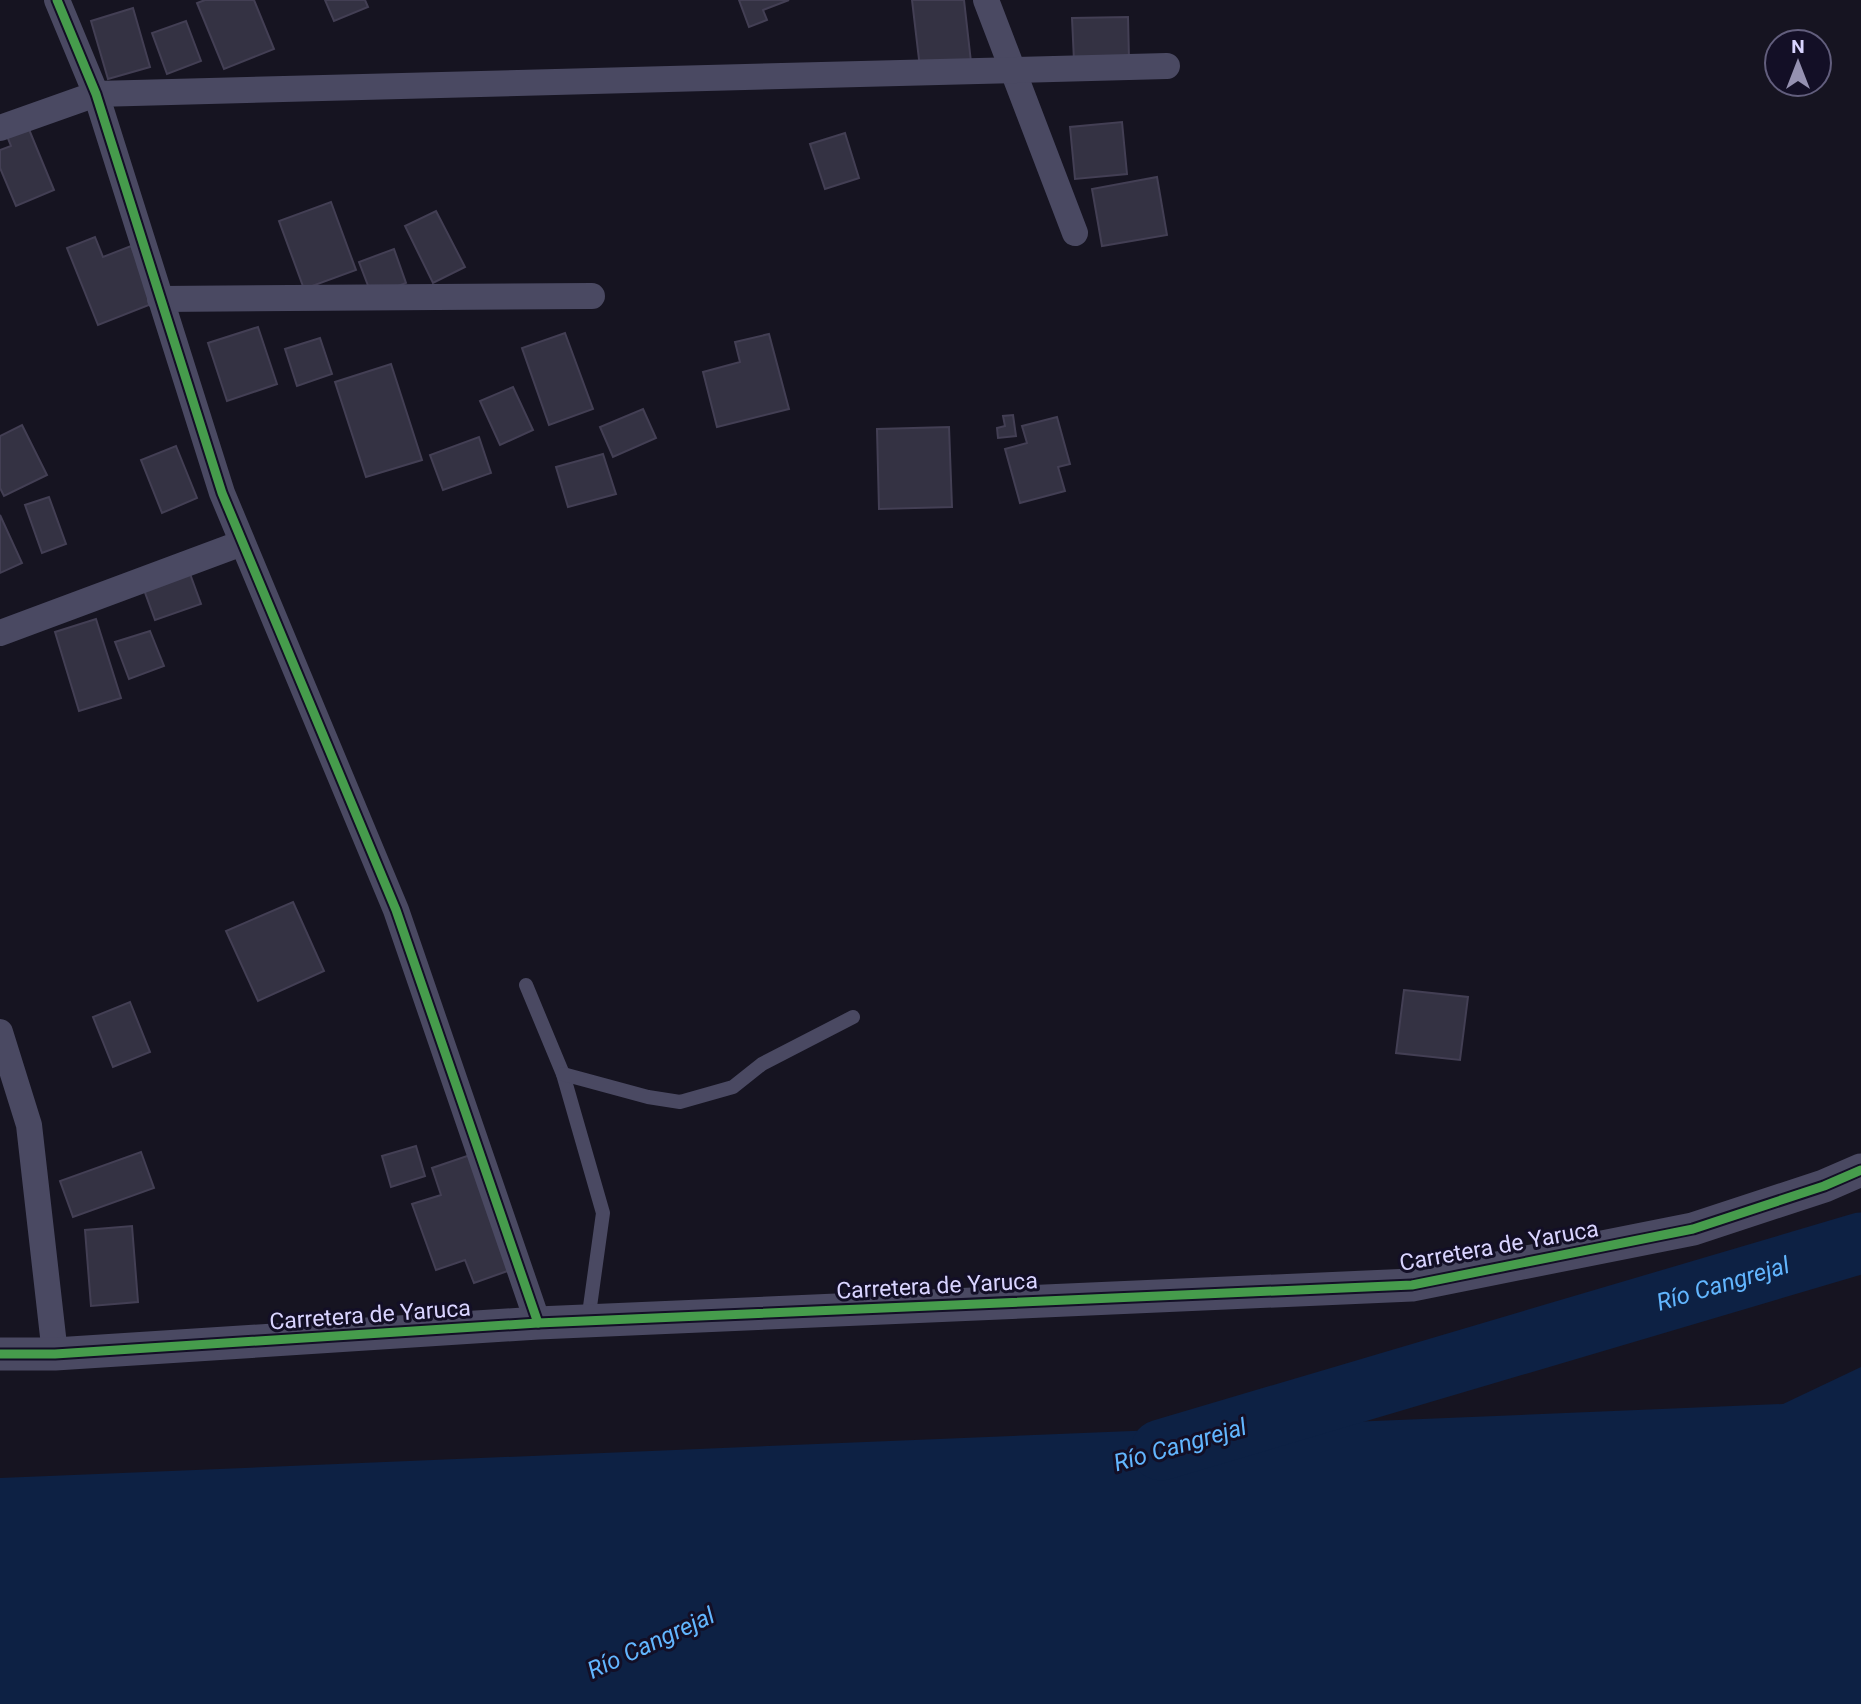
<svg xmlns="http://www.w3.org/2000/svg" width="1861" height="1704" font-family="Roboto,sans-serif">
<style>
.water{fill:#0d2144}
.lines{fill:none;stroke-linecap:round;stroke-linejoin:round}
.river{stroke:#0d2144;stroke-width:61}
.building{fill:#343243;stroke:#433f54;stroke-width:2}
.service{stroke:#4a4962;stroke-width:14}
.minor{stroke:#4a4962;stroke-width:26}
.tertiary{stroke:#4a4962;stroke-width:33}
.cycleway-casing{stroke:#130f26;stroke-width:13}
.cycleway{stroke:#469c4c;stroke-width:9}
.labels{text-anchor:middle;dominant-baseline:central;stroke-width:6;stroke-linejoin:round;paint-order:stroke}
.street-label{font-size:23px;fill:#d9d4ff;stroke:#130f26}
.water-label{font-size:24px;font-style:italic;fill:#62b6ff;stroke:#130f26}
</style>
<rect width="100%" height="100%" fill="#161421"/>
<polygon class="water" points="1861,1367 1861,1704 0,1704 0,1478 1783,1404"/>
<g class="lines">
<path class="river" id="s1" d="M 1161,1450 L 1861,1243"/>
</g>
<g class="building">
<polygon points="205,0 254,0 274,49 224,69 197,3"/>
<polygon points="325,0 365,0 368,7 334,21"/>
<polygon points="739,0 789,0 763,10 767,20 749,27"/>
<polygon points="912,0 964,0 971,62 920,68"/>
<polygon points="133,8 150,67 108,79 91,21"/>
<polygon points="1128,17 1129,59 1074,61 1072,18"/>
<polygon points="186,21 201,61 167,74 152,33"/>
<polygon points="1122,122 1127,174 1075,179 1070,127"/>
<polygon points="28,127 54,190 16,206 0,168 0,150 11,146 7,136"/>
<polygon points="845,133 859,178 825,189 810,144"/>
<polygon points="1157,177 1167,235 1102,246 1092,189"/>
<polygon points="331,202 356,270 304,289 279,221"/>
<polygon points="436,211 465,267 433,283 405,226"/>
<polygon points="95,237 103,257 131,246 154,303 98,325 67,248"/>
<polygon points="394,249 406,283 372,296 359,262"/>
<polygon points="258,327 277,384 227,401 208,343"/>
<polygon points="565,333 593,409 549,425 522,348"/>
<polygon points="769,334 789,409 717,427 703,372 740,362 735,342"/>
<polygon points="320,338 332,374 297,386 285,349"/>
<polygon points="391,364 422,460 366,477 335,382"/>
<polygon points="513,387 533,430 500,445 480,401"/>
<polygon points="643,409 656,438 613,457 600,427"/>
<polygon points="1013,415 1016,436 998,438 997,428 1005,426 1003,416"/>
<polygon points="1057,417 1070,464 1058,467 1065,491 1020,503 1005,449 1027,443 1022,426"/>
<polygon points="22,425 47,475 4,496 0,488 0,436"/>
<polygon points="949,427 952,507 879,509 877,429"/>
<polygon points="479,437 491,473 443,490 430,455"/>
<polygon points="176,446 197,498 162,513 141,460"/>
<polygon points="603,454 616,494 568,507 556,467"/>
<polygon points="49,497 66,544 42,553 25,505"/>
<polygon points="0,515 22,563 0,573"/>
<polygon points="189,571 201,604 155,620 143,587"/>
<polygon points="96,619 121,698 79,711 55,632"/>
<polygon points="150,631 164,666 129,679 115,642"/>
<polygon points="293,902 324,971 258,1001 226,931"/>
<polygon points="1404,990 1468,997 1460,1060 1396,1053"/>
<polygon points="130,1002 150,1052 113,1067 93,1017"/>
<polygon points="416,1146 425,1176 391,1187 382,1156"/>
<polygon points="141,1152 154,1188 73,1217 60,1181"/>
<polygon points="473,1154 513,1269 474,1283 465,1260 436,1270 412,1204 441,1195 432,1168"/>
<polygon points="132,1226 138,1302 91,1306 85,1230"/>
</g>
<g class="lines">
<g class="service">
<polyline points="526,985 563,1074 603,1213 588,1321"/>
<polyline points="563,1074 648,1097 680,1102 733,1087 762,1064 853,1017"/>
</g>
<g class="minor">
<polyline points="57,0 96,94 222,493 396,910 538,1323"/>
<polyline points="986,0 1075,233"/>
<polyline points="0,128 96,94 1167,66"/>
<polyline points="160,299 592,296"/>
<polyline points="0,633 242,543"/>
<polyline points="0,1032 29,1125 55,1354"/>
</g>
<polyline class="tertiary" points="0,1354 55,1354 538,1323 1412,1285 1693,1229 1824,1186 1861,1170"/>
<g class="cycleway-casing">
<g id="cycleway">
<polyline points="57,0 96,94 222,493 396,910 538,1323"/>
<polyline points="0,1354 55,1354 538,1323 1412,1285 1693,1229 1824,1186 1861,1170"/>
</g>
</g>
<use href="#cycleway" class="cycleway"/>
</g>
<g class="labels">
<g class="street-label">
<text transform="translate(1499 1246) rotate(-10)">Carretera de Yaruca</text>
<text transform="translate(937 1286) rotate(-3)">Carretera de Yaruca</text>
<text transform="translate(370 1315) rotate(-4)">Carretera de Yaruca</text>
</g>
<g class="water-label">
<text stroke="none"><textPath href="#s1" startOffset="586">Río Cangrejal</textPath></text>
<text transform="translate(1180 1445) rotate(-16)">Río Cangrejal</text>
<text transform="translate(651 1643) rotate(-25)">Río Cangrejal</text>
</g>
</g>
<g transform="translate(1798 63)"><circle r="33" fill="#130f26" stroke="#625e7d" stroke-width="2"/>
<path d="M0-5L12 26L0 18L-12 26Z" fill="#9591b1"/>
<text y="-10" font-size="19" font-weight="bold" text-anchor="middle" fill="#d9d4ff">N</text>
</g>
</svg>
